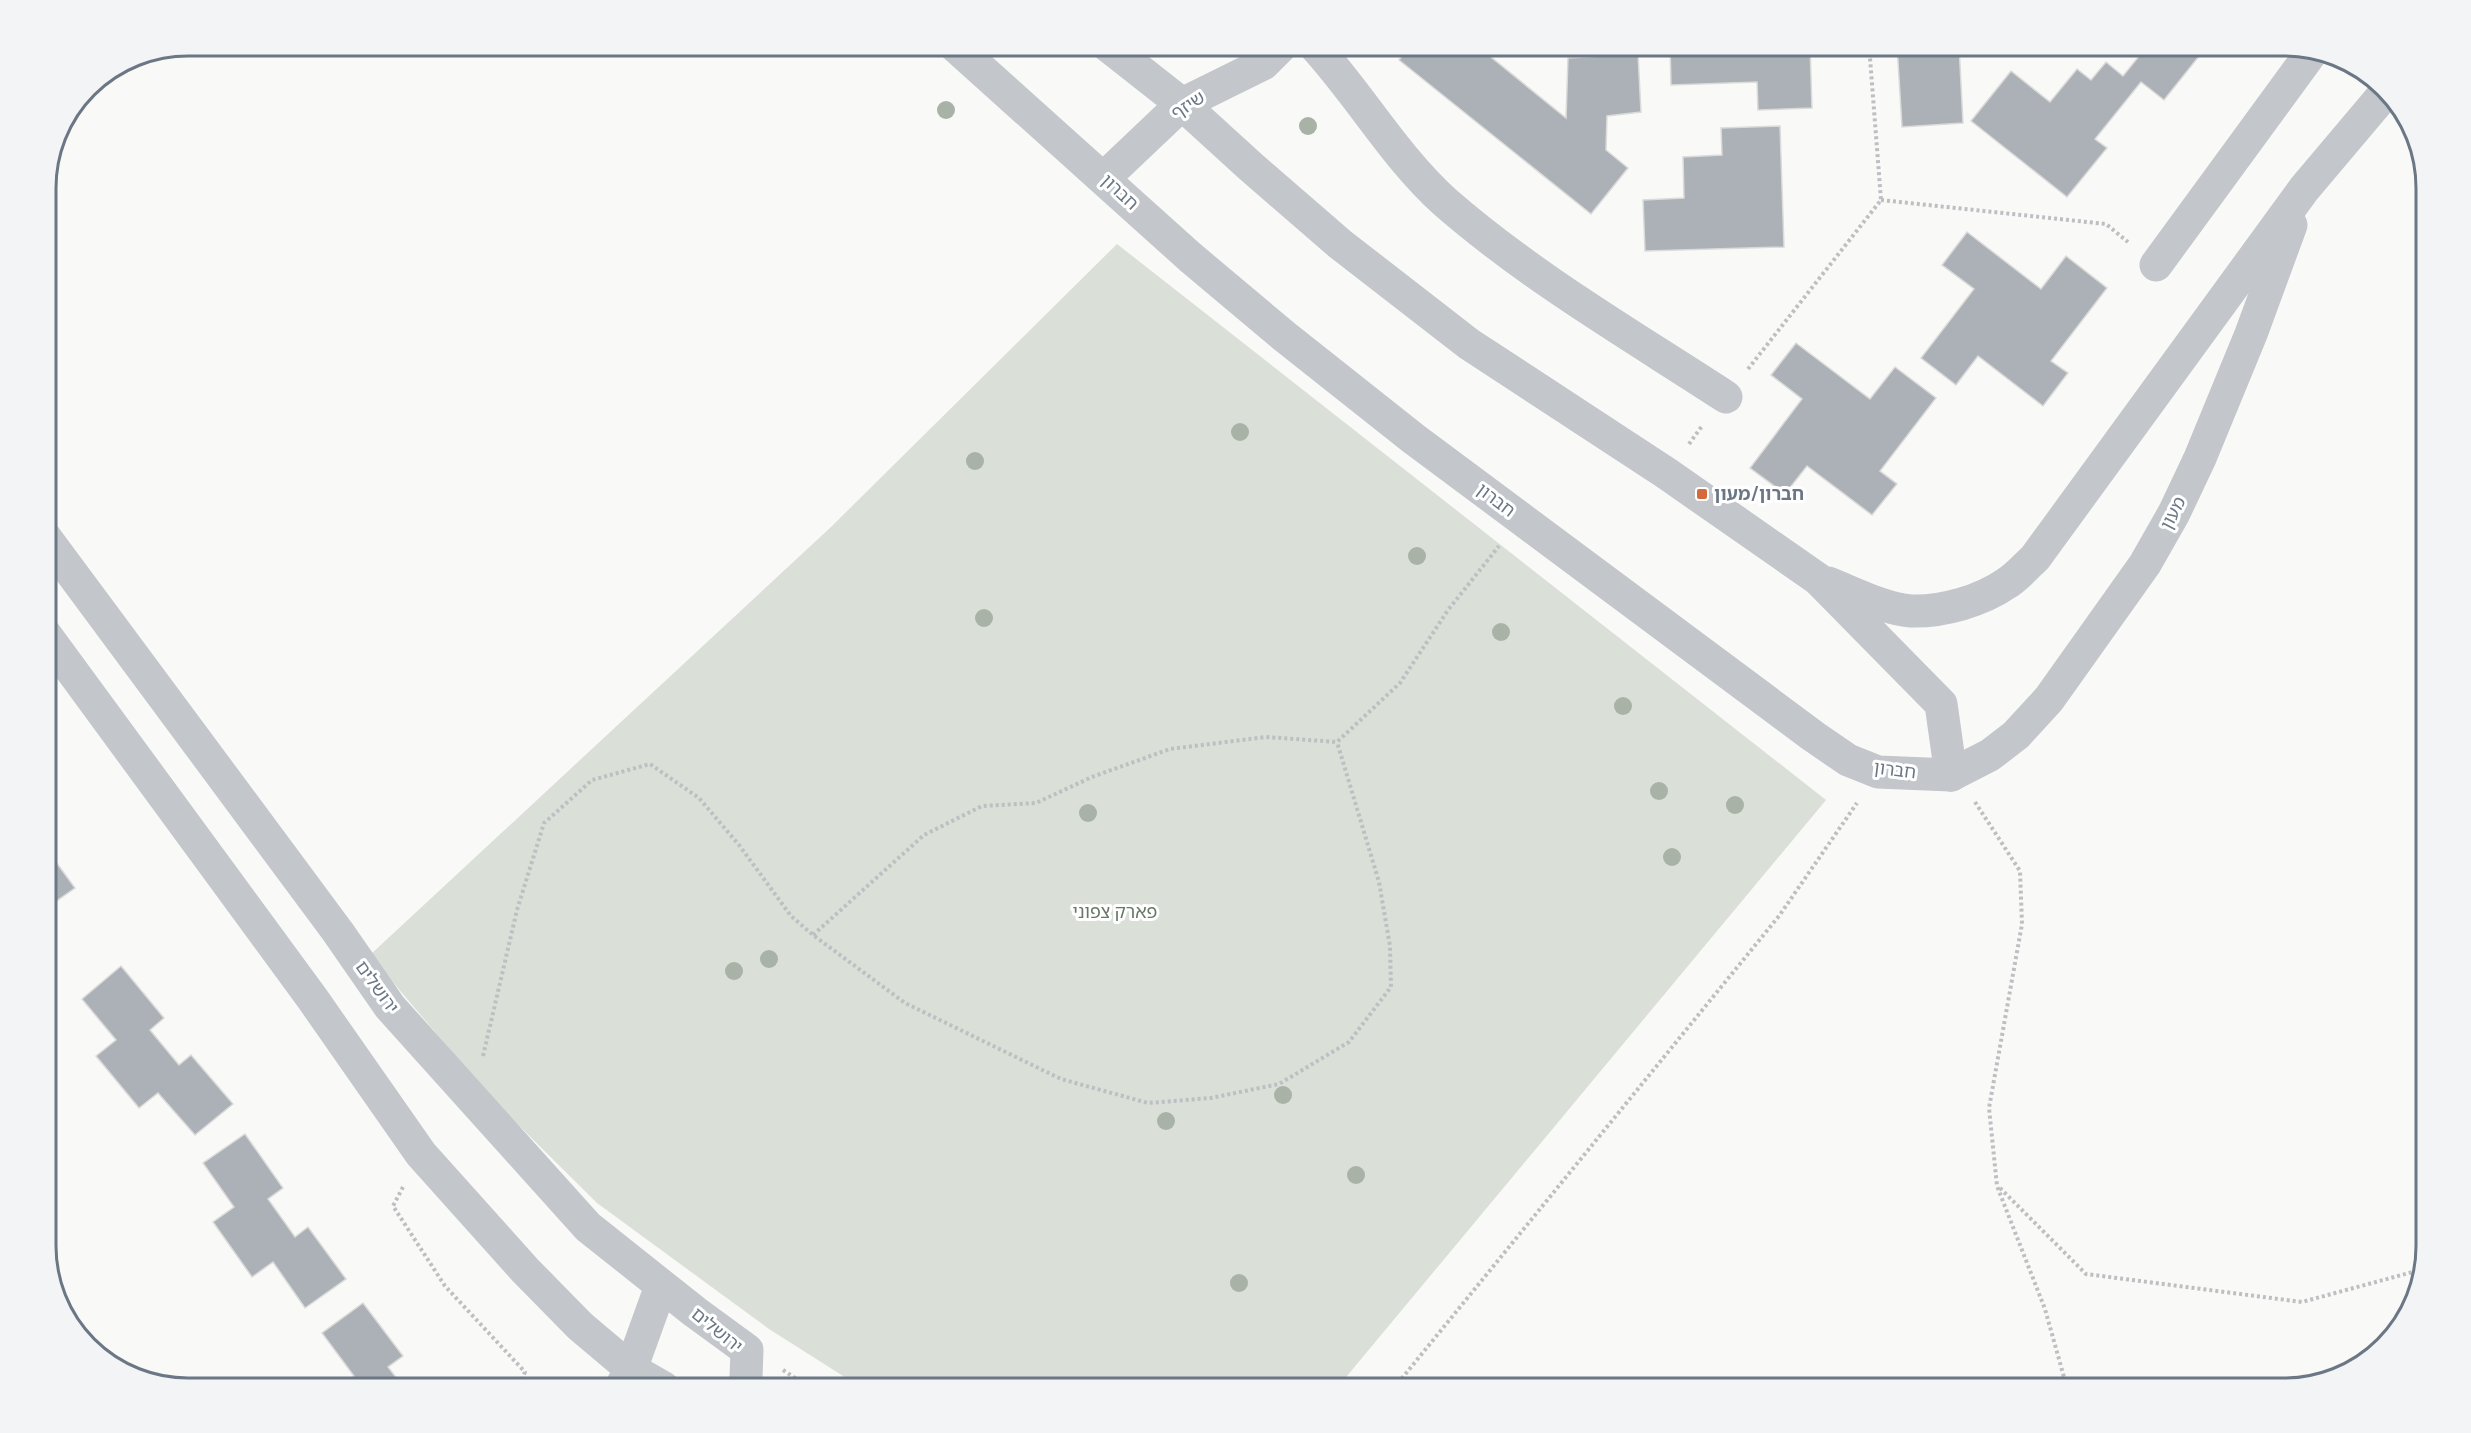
<svg xmlns="http://www.w3.org/2000/svg" width="2471" height="1433" font-family="Karla,'Noto Sans Hebrew',sans-serif">
<style>
.green{fill:#dadfd8}
.building{fill:#abb1b7;stroke:#dbdbd9;stroke-width:1.5}
.lines{fill:none;stroke-linecap:round;stroke-linejoin:round}
.path{stroke:#bdbfc2;stroke-width:4;stroke-dasharray:3 3;stroke-linecap:butt}
.minor{stroke:#c3c6ca;stroke-width:33}
.tree{fill:#a9b2a7}
.poi-dot{fill:#d5693b;stroke:#fff;stroke-width:2}
.labels{text-anchor:middle;dominant-baseline:central;stroke-width:6;stroke-linejoin:round;paint-order:stroke}
.street-label{font-size:18px;fill:#6b7785;stroke:#fff}
.poi-label{font-size:18px;font-weight:bold;fill:#6b7785;stroke:#fff;text-anchor:start}
.park-label{font-size:18px;fill:#677865;stroke:#fff}
.rim{fill:none;stroke:#6b7785;stroke-width:3}
</style>
<rect width="100%" height="100%" fill="#f9f9f7"/>
<polygon class="green" points="1117,244 1826,800 1337,1388 862,1388 769,1329 597,1203 489,1096 370,955 831,527"/>
<g class="building">
<polygon points="1411,45 1476,45 1566,118 1568,58 1638,54 1641,112 1607,116 1606,150 1628,168 1591,214 1399,60"/>
<polygon points="1670,45 1810,45 1812,108 1758,110 1757,82 1671,85"/>
<polygon points="1897,45 1959,45 1963,123 1902,127"/>
<polygon points="2127,45 2208,45 2164,100 2141,82 2095,139 2107,148 2067,197 1971,121 2011,71 2050,102 2077,69 2091,80 2106,62 2123,76 2140,55"/>
<polygon points="1780,126 1784,247 1645,251 1643,200 1684,198 1683,157 1722,155 1721,128"/>
<polygon points="1967,232 2041,289 2066,256 2107,288 2051,361 2068,373 2043,406 1978,356 1956,385 1921,358 1974,289 1942,265"/>
<polygon points="1796,343 1870,399 1895,367 1936,398 1880,471 1897,484 1872,515 1807,466 1785,494 1750,468 1802,399 1771,375"/>
<polygon points="45,847 75,888 45,909"/>
<polygon points="121,966 164,1018 150,1030 179,1065 191,1055 233,1104 195,1135 158,1093 139,1108 96,1056 116,1040 82,999"/>
<polygon points="245,1134 283,1188 268,1199 295,1237 308,1227 346,1279 305,1308 273,1262 252,1277 213,1222 234,1207 203,1163"/>
<polygon points="363,1303 403,1356 388,1367 404,1388 337,1388 354,1376 322,1333"/>
</g>
<g class="lines">
<g class="path">
<polyline points="1881,200 2106,224 2128,242"/>
<polyline points="1748,369 1881,200 1869,45"/>
<polyline points="1689,444 1702,426"/>
<polyline points="1975,802 2020,871 2022,924 1989,1108 1997,1186 2045,1309 2067,1388"/>
<polyline points="813,935 924,835 982,806 1036,803 1092,777 1170,749 1266,737 1337,742 1400,683 1448,610 1499,546"/>
<polyline points="483,1056 517,910 544,823 592,780 650,764 699,798 739,845 791,916 813,935 905,1003 1061,1079 1148,1103 1211,1098 1279,1084 1349,1042 1391,987 1390,946 1379,882 1337,742"/>
<polyline points="403,1187 393,1206 445,1286 525,1372 518,1388"/>
<polyline points="2000,1188 2086,1274 2302,1302 2420,1270"/>
<polyline points="783,1370 810,1388"/>
<polyline points="1394,1388 1779,916 1857,803"/>
</g>
<g class="minor">
<polyline points="954,45 1190,257 1284,336 1414,439 1813,736 1848,760 1878,772 1951,775"/>
<polyline points="1107,45 1182,104 1250,166 1340,244 1469,344 1666,473 1818,579 1941,704 1951,775"/>
<path d="M 1314,45 C 1360,95 1394,156 1445,202 C 1531,277 1631,335 1726,397"/>
<polyline points="1104,178 1182,104 1263,64 1282,45"/>
<polyline points="2156,265 2311,53"/>
<polyline points="45,537 338,932 390,1007 588,1227 695,1312 747,1350 746,1378 743,1388"/>
<path d="M 1828,583 C 1854,593 1884,609 1911,611 C 1943,612 1981,601 2007,583 C 2017,577 2026,566 2035,558 L 2304,189 L 2385,93"/>
<polyline points="45,634 312,998 421,1154 525,1270 580,1326 631,1369 664,1388"/>
<polyline points="1951,775 1990,755 2016,735 2049,699 2145,564 2174,513 2200,458 2251,334 2291,225"/>
<polyline points="621,1387 631,1369 661,1286"/>
</g>
</g>
<g class="tree">
<circle cx="946" cy="110" r="9"/>
<circle cx="1308" cy="126" r="9"/>
<circle cx="1240" cy="432" r="9"/>
<circle cx="975" cy="461" r="9"/>
<circle cx="1417" cy="556" r="9"/>
<circle cx="984" cy="618" r="9"/>
<circle cx="1501" cy="632" r="9"/>
<circle cx="1623" cy="706" r="9"/>
<circle cx="1659" cy="791" r="9"/>
<circle cx="1735" cy="805" r="9"/>
<circle cx="1088" cy="813" r="9"/>
<circle cx="1672" cy="857" r="9"/>
<circle cx="769" cy="959" r="9"/>
<circle cx="734" cy="971" r="9"/>
<circle cx="1283" cy="1095" r="9"/>
<circle cx="1166" cy="1121" r="9"/>
<circle cx="1356" cy="1175" r="9"/>
<circle cx="1239" cy="1283" r="9"/>
</g>
<rect class="poi-dot" x="1696" y="488" width="12" height="12" rx="3"/>
<g class="labels">
<g class="street-label">
<text transform="translate(1188 105) rotate(-33)">שיזף</text>
<text transform="translate(1120 192) rotate(43)">חברון</text>
<text transform="translate(1496 500) rotate(37)">חברון</text>
<text transform="translate(2173 513) rotate(-63)">מעון</text>
<text transform="translate(1895 770) rotate(7)">חברון</text>
<text transform="translate(377 987) rotate(54)">ירושלים</text>
<text transform="translate(717 1330) rotate(39)">ירושלים</text>
</g>
<g class="poi-label">
<text x="1714" y="494">חברון/מעון</text>
</g>
<g class="park-label">
<text x="1115" y="912">פארק צפוני</text>
</g>
</g>
<path d="M0 0H2471V1433H0ZM188 56H2284A132 132 0 0 1 2416 188V1246A132 132 0 0 1 2284 1378H188A132 132 0 0 1 56 1246V188A132 132 0 0 1 188 56Z" fill="#f3f4f5" fill-rule="evenodd"/>
<path class="rim" d="M188 56H2284A132 132 0 0 1 2416 188V1246A132 132 0 0 1 2284 1378H188A132 132 0 0 1 56 1246V188A132 132 0 0 1 188 56Z"/>
</svg>
